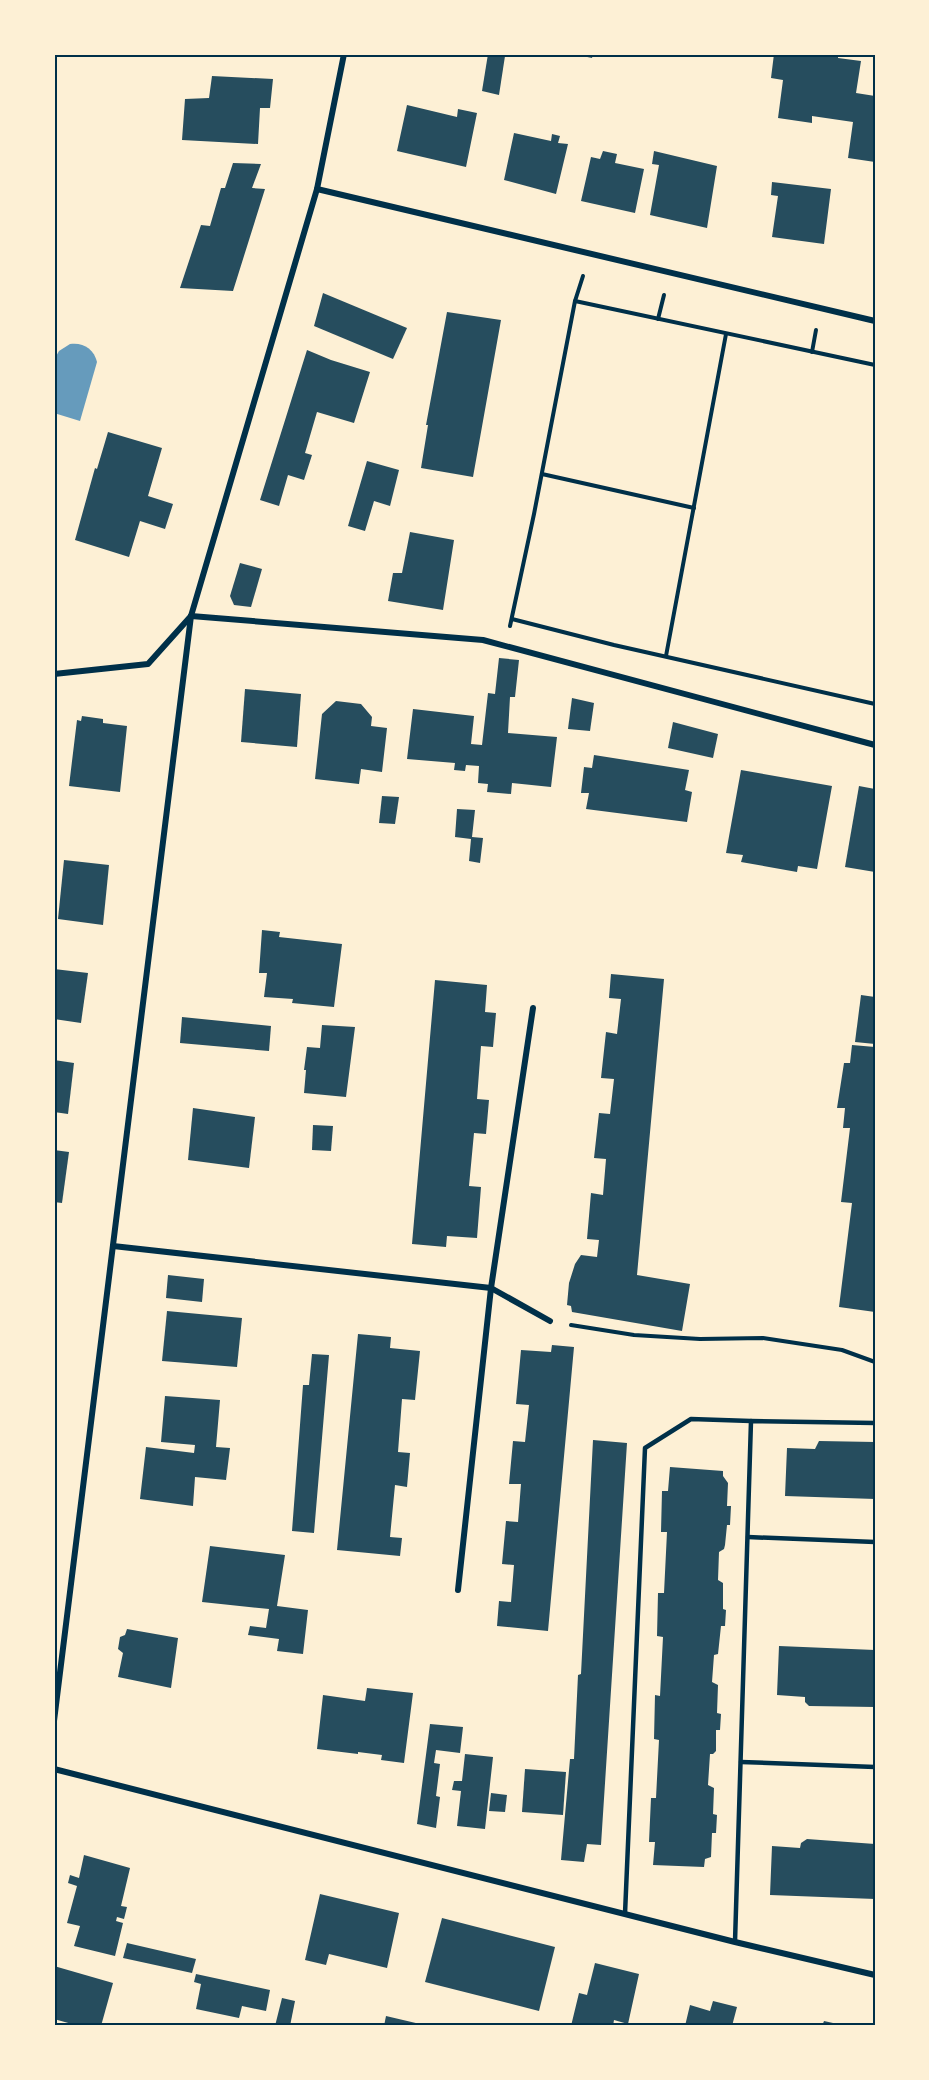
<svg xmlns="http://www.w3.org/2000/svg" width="929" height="2080" font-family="Jost,sans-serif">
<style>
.water{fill:#669bbc}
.building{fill:#264d5e}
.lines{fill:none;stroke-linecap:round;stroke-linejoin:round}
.path{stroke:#003049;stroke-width:4}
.service{stroke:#003049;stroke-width:4.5}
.minor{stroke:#003049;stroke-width:6}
.neatline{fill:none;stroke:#003049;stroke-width:2}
</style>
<rect width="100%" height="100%" fill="#fdf0d5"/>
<path class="water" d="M 70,344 C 83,342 94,349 97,362 L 80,421 L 54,413 L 54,360 L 59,351 Z"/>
<g class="building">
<polygon points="488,54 505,56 499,95 482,91"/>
<polygon points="573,54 593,54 592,58"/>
<polygon points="774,54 838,54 838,58 861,61 856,93 875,96 875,162 848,158 853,122 812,116 812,123 778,118 783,80 771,78"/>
<polygon points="212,76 273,79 270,108 260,108 258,144 182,140 185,99 209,98"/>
<polygon points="407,105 457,117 458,109 477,113 466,167 397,151"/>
<polygon points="514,133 551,141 552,134 560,136 558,143 568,144 556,194 504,180"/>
<polygon points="603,151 617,154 615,163 644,169 635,213 581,201 591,157 600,159"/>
<polygon points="654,151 717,166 707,228 650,215 659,165 652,164"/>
<polygon points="233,163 261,164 252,188 265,189 233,291 180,288 201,225 210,226 221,188 225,188"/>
<polygon points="772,182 831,189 824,244 772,237 778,196 771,195"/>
<polygon points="323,293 407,328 393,359 314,326"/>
<polygon points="447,312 501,320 473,477 421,468 428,425 426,425"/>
<polygon points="307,350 331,360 370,372 354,423 317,412 305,453 312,455 304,480 288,475 279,506 260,500"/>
<polygon points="108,432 162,448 148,496 173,504 165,529 140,521 129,557 75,540 95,468 97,469"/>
<polygon points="367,461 399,470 390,506 374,501 365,531 348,526"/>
<polygon points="410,532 454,540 443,610 388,601 393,573 402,573"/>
<polygon points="240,563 262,569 251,607 234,605 230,596"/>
<polygon points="499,658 519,660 515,697 510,697 508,733 557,737 551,787 512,783 511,794 487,792 488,784 478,783 479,766 466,765 465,771 454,770 455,763 407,759 413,709 474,716 471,744 482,745 488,693 495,694"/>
<polygon points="245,689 301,694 297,747 241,742"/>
<polygon points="572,698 594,703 590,731 568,729"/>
<polygon points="336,701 361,704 372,717 371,726 387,728 382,772 361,769 359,784 315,779 322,714"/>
<polygon points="82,716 103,719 103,723 127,726 120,792 69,786 77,720 81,721"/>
<polygon points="673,722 718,734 713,758 668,748"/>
<polygon points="594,755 689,770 685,790 692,792 687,822 586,809 589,793 581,793 584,767 592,768"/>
<polygon points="741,770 832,786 817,869 798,866 797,872 741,862 743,855 726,853"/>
<polygon points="859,786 875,789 875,872 845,867"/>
<polygon points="382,796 399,797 395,824 379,823"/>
<polygon points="457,809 475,810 472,837 483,838 480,863 469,861 471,839 455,837"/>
<polygon points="64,860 109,865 103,925 58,919"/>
<polygon points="262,930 280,932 279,937 342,944 334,1007 292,1003 293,999 264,997 267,973 259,973"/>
<polygon points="54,969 88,973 81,1023 54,1019"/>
<polygon points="611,974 664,979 637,1275 690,1284 682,1331 572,1312 571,1306 567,1305 569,1283 575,1264 581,1255 597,1257 599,1240 587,1239 591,1193 603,1195 606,1159 594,1158 599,1113 610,1114 614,1079 601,1078 606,1032 617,1034 621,999 609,998"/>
<polygon points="435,980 487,985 485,1012 496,1013 493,1047 481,1046 477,1099 489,1100 486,1134 474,1133 469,1186 481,1187 477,1238 447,1236 446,1247 412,1244"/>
<polygon points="861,995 875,997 875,1044 855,1042"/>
<polygon points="182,1017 271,1026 269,1051 180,1043"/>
<polygon points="322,1025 355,1027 346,1097 304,1093 306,1070 304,1070 307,1047 320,1048"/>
<polygon points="852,1045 875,1047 875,1312 839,1307 852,1203 841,1202 850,1128 843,1128 845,1108 837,1108 844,1063 850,1063"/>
<polygon points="54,1060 74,1063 68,1114 54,1112"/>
<polygon points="193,1108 255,1117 249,1168 188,1160"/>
<polygon points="313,1125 333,1126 331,1151 312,1150"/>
<polygon points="54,1150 69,1152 62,1203 54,1202"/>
<polygon points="168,1275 204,1279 202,1302 166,1298"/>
<polygon points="167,1311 242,1318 237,1367 162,1361"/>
<polygon points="358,1334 391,1337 390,1348 420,1351 415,1400 402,1399 398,1452 410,1453 407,1487 395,1485 390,1537 402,1538 400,1556 337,1550"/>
<polygon points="552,1345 574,1347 548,1631 497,1626 499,1601 511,1602 514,1565 502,1564 506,1521 518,1522 521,1484 509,1484 513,1441 525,1442 529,1405 516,1404 521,1350 551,1352"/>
<polygon points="312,1354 329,1355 314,1533 292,1531 303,1385 309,1385"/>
<polygon points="165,1396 220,1400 216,1447 230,1448 226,1480 195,1477 193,1506 140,1499 146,1447 194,1453 195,1445 161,1442"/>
<polygon points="593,1440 627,1443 601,1845 587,1844 584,1862 561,1860 570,1759 574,1759 578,1675 581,1674"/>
<polygon points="819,1441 875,1442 875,1499 785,1496 787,1448 815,1449"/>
<polygon points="670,1467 723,1471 723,1476 728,1483 727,1506 731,1506 730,1525 727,1525 725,1545 724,1549 719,1552 718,1580 723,1583 723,1609 726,1610 725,1626 721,1626 718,1654 714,1655 712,1682 718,1685 717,1713 721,1714 720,1730 716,1730 716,1751 713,1754 710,1754 708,1785 714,1788 713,1814 717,1815 716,1833 712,1833 711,1857 705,1859 704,1867 653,1865 655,1842 649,1842 651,1798 656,1798 659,1740 654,1739 655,1695 660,1696 663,1637 657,1636 658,1593 664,1593 667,1532 661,1532 662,1491 668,1491"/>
<polygon points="210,1546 285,1555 277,1606 308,1610 303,1654 277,1651 279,1639 248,1635 250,1626 266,1628 269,1609 202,1602"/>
<polygon points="127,1629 178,1638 171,1688 118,1677 123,1653 118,1649 120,1637 125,1635"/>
<polygon points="779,1646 875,1650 875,1707 809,1706 805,1702 805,1697 777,1695"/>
<polygon points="367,1688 413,1693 404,1763 381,1760 382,1755 358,1752 358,1754 317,1749 323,1695 365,1701"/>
<polygon points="430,1724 463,1727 460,1753 436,1750 434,1763 440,1764 436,1796 440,1797 436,1828 417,1824"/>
<polygon points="465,1754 493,1757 485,1829 457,1826 461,1791 452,1790 454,1781 462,1781"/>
<polygon points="525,1769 566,1772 563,1815 522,1812"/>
<polygon points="491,1793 507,1795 505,1812 489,1811"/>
<polygon points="807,1839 875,1844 875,1899 770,1895 772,1846 800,1848 801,1843"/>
<polygon points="84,1855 130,1868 121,1906 127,1907 124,1919 117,1917 116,1921 123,1923 115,1956 74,1946 80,1926 67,1923 77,1886 68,1883 70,1875 79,1878"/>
<polygon points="320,1894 399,1913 387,1968 329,1954 326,1965 305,1960"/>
<polygon points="442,1918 555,1947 539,2011 425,1982"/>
<polygon points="127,1943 196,1959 192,1973 123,1958"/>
<polygon points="595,1963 639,1974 628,2024 614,2020 613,2026 571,2026 579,1993 587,1995"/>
<polygon points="54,1966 113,1983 101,2026 79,2026 54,2019"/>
<polygon points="196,1974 270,1990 266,2011 242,2006 239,2018 196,2009 201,1984 194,1982"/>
<polygon points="282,1998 295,2001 290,2026 275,2026"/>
<polygon points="713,2001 737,2007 732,2026 685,2026 690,2005 710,2011"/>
<polygon points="386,2016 420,2024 419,2026 384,2026"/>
<polygon points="824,2021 842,2025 842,2026 822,2026"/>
</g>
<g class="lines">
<g class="path">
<polyline points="575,301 583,276"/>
<polyline points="658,319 664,295"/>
<polyline points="812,352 816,330"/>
<polyline points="542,474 694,508"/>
<polyline points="512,619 614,645 875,704"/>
<polyline points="510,626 534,514 575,301 875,365"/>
<polyline points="666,656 726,334"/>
<polyline points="571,1325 634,1335 700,1339 763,1338 842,1350 875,1362"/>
</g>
<g class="service">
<polyline points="748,1537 875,1542"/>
<polyline points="741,1762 875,1767"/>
<polyline points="625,1914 645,1448 691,1419 751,1421"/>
<polyline points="735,1942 751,1421 875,1423"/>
</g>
<g class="minor">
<polyline points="317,189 875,321"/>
<polyline points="191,616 483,640 875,745"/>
<polyline points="54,674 148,664 191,616"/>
<polyline points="113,1246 491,1288 550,1321"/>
<polyline points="458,1590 491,1288 533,1008"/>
<polyline points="54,1721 191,616 317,189 344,54"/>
<polyline points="54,1769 735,1942 875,1975"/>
</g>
</g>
<rect width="929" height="2080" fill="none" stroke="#fdf0d5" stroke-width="111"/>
<rect x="56" y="56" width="818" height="1968" class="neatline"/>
</svg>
